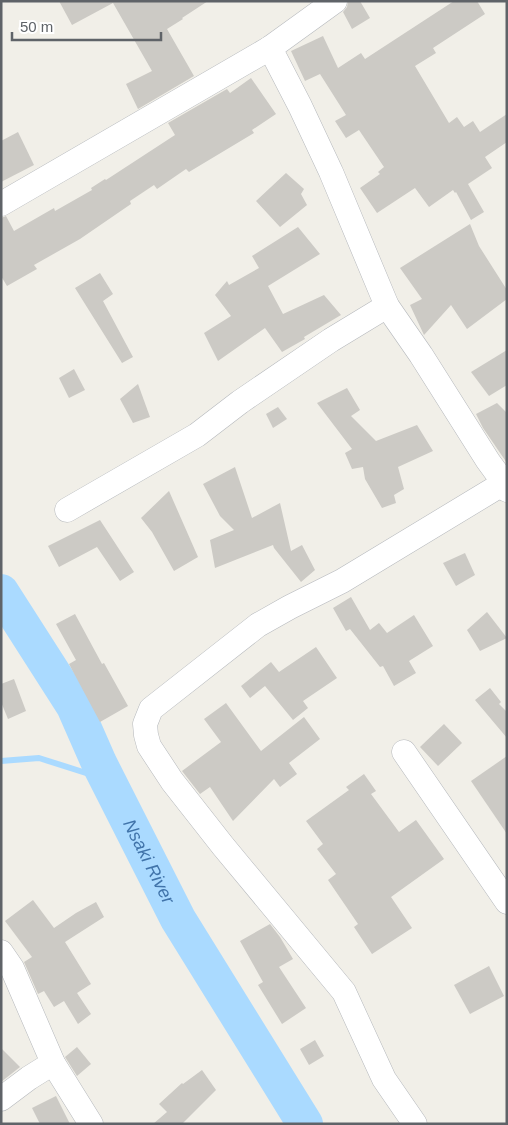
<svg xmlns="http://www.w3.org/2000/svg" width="508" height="1125" font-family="Helvetica,sans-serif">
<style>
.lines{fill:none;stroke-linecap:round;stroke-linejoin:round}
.stream{stroke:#aadaff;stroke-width:6}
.river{stroke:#aadaff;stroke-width:36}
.building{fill:#cccac5}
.minor-casing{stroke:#b5b8bc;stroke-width:25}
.minor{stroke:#fff;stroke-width:24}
.labels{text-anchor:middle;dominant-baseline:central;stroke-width:4;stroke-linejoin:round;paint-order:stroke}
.water-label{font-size:18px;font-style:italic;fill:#4174aa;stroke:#fff}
</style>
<rect width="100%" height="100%" fill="#f1efe8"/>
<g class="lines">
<polyline class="stream" points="1,761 39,758 108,780"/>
<path class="river" id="s1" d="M 1,592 L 74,706 L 99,763 L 178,919 L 305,1124"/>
</g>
<g class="building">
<polygon points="59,1 208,1 182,18 183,19 167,29 194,76 138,109 126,84 152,71 113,3 72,25"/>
<polygon points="348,1 360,1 370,18 352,29 343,12 347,7"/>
<polygon points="454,1 477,1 485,14 433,48 436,53 415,66 449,123 457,117 464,127 473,121 480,132 507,114 507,142 485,157 492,168 468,184 484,212 471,220 456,192 455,193 453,190 429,207 415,188 377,213 360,188 380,174 378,172 384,167 359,130 346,138 335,121 346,115 320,74 305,81 291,51 323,36 338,68 361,53 365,59"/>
<polygon points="251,78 276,114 252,130 254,133 189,172 186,169 157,189 154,185 130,201 131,204 80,239 34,265 37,269 7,286 1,276 1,218 6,216 14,231 54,208 55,211 92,190 91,188 105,179 106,180 175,135 168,123 227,89 230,93"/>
<polygon points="18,132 34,165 1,182 1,141"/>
<polygon points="286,173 304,189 301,194 307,205 280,227 256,201"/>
<polygon points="470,224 479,246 507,290 507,299 467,329 451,305 424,335 410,305 422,299 400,268"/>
<polygon points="298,227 320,254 268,286 283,314 324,295 341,315 304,337 305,339 282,352 265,328 218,361 204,333 231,316 215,295 227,281 229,285 259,268 252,256"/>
<polygon points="100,273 113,294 103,301 133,357 122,363 75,288"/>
<polygon points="507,350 507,385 489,396 471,372"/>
<polygon points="74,369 85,390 69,398 59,378"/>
<polygon points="138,384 150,417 133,423 120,399"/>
<polygon points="347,388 360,410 351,416 376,441 417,425 433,451 398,467 404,489 394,495 396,503 382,508 365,479 363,467 352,469 345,453 352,449 317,403"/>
<polygon points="497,403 507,413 507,463 483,428 476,414"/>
<polygon points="278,407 287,419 273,428 266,414"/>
<polygon points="235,467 252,518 280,503 291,551 302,545 315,570 301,582 274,548 273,545 215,568 210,540 234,530 220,516 203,484"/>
<polygon points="169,491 198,557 174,571 152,532 141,518"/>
<polygon points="100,520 134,572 120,581 97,547 59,567 48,546"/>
<polygon points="465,553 475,575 456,586 443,563"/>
<polygon points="351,597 370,630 379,623 387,633 414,615 433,646 409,661 416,673 394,686 383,666 380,667 350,629 346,631 333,608"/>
<polygon points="487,612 507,638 480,651 467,630"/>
<polygon points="75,614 102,664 104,663 128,706 100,722 69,664 76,660 56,624"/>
<polygon points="316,647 337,678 303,701 308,708 293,720 265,686 250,698 241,686 271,662 279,672"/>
<polygon points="14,679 26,711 8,719 1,702 1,684"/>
<polygon points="490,688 501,702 499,704 507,712 507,738 475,700"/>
<polygon points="226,703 261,751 304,717 320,739 289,763 297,774 280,787 274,779 233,821 210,787 200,794 182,771 221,742 204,719"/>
<polygon points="444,724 462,743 438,766 420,747"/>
<polygon points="507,756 507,834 471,781"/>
<polygon points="364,774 376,791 371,794 399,832 416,820 444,859 391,897 412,928 372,954 354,927 358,924 328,880 336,874 317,849 323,844 306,821 349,790 346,787"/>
<polygon points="33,900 54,928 76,913 96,902 104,917 65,942 91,984 77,993 91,1014 78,1024 64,1001 54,1007 44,991 38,994 24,962 32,957 5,921"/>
<polygon points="270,924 280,937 293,959 279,967 306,1008 282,1024 258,985 263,982 240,941"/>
<polygon points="489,966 504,996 470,1014 454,985"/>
<polygon points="315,1040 324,1056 309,1065 300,1049"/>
<polygon points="77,1047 91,1064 77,1076 65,1057"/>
<polygon points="1,1048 20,1067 1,1082"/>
<polygon points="202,1070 216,1090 182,1124 153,1124 167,1112 159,1104 182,1083 183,1084"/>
<polygon points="56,1096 70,1124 40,1124 32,1108"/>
</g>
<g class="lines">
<g class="minor-casing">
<g id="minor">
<polyline points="270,48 300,106 331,172 387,306 421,355 488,461 504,483 507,490"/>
<polyline points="1,204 270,48 335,1"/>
<polyline points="67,510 197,435 240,402 331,340 387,306"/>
<polyline points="404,752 507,902"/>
<polyline points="1,952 12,968 53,1063 91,1124"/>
<polyline points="1,1099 29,1078 53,1063"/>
<polyline points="415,1124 384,1079 344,992 223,846 172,781 149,746 146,735 145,724 151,709 258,625 290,607 342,581 504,483"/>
</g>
</g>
<use href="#minor" class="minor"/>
</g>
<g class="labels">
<g class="water-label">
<text stroke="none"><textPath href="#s1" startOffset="308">Nsaki River</textPath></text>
</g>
</g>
<rect width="508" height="1125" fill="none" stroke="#5f6368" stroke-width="5"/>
<path d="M12 32v8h149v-8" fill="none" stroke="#5f6368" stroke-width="2.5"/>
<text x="20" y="32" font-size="15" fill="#5f6368" stroke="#ffffff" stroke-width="4" paint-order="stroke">50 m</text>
</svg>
